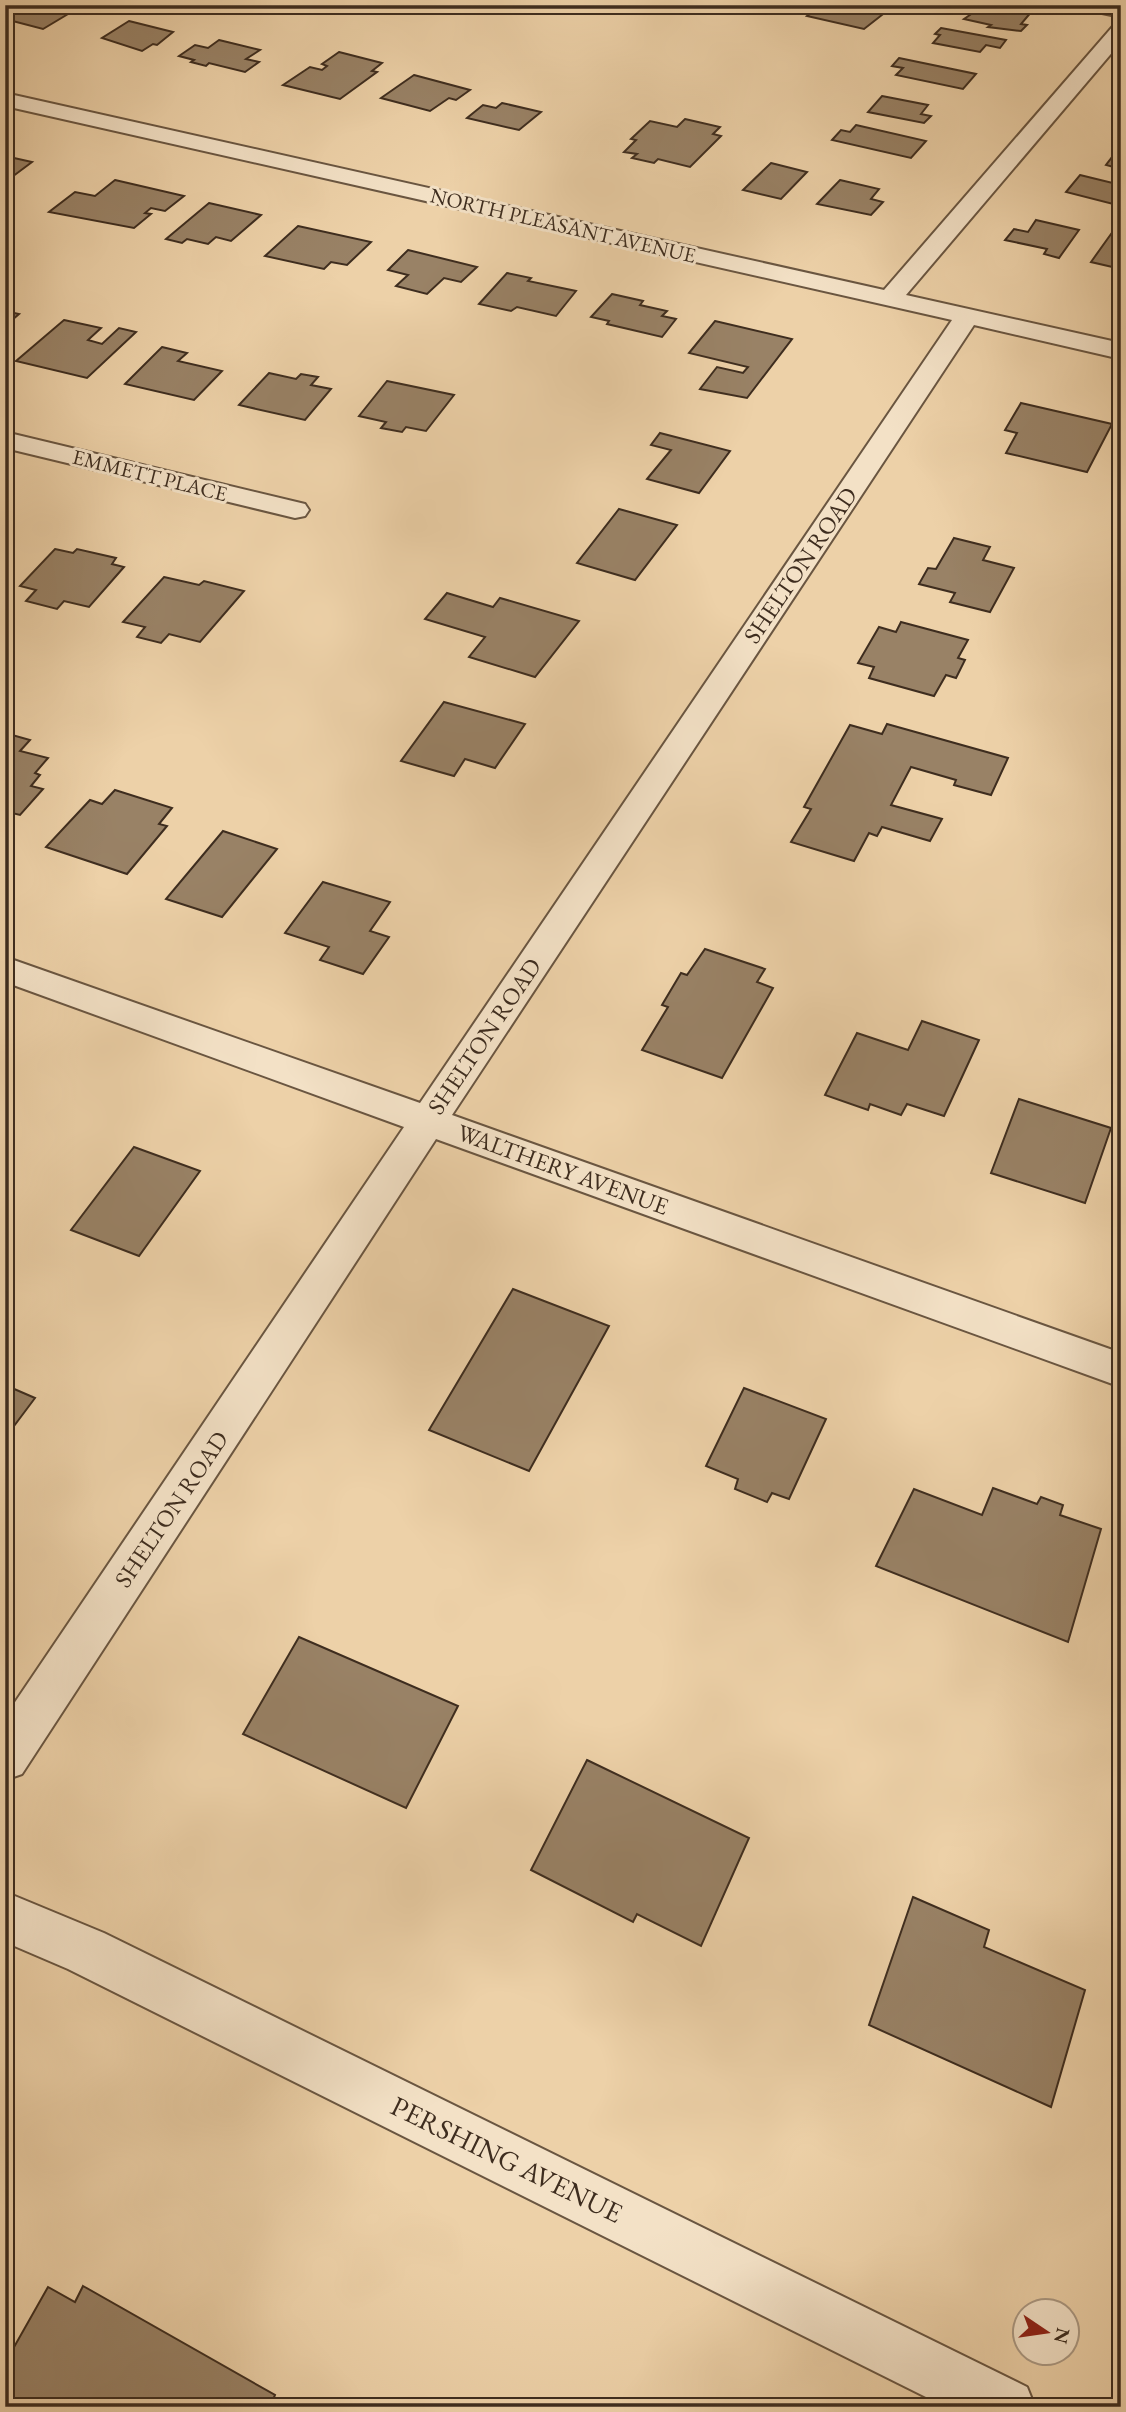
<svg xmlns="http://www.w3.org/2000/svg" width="1126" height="2412" font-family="'EB Garamond',serif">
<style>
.building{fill:#998266;stroke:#3e2d1f;stroke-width:2}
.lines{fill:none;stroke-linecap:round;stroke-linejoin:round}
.street-casing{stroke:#6a5641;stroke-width:4}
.street{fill:#f3e1c6;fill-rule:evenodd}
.labels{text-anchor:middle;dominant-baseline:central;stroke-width:6;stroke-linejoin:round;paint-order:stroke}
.far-street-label{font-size:21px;fill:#3e2d1f;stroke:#f3e1c6}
.street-label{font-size:24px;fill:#3e2d1f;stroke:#f3e1c6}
.near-street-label{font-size:28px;fill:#3e2d1f;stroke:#f3e1c6}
</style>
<rect width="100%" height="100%" fill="#edd1a8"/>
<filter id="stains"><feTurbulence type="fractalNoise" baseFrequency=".00286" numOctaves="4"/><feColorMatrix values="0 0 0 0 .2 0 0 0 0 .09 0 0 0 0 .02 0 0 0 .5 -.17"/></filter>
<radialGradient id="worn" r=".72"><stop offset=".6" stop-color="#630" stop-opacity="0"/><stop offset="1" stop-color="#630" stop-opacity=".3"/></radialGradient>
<g class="building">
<polygon points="9,5 26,8 30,5 83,5 43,29 5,19 13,13 5,11"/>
<polygon points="737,5 788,5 778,14"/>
<polygon points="821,5 863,5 887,11 864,29 807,16"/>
<polygon points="983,6 1006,11 1010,6 1032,11 1021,24 1027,25 1021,31 988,27 991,25 964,19"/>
<polygon points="129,21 173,32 157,45 153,44 142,51 102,38"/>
<polygon points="941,28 1006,40 1000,48 986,45 980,52 933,43 940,35 935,34"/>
<polygon points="219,40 260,50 246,59 259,62 245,72 209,63 206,66 191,62 194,60 179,56 195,45 208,48"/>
<polygon points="339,52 382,63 372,71 377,72 340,99 283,85 310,67 322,70 327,66 322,64"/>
<polygon points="899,58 976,74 963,89 896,75 903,68 892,66"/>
<polygon points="414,75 470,90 456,100 449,98 430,111 381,98"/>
<polygon points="882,96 928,105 921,114 931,116 924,123 868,112"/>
<polygon points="502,103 541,112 519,130 467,118 483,105 496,108"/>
<polygon points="685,119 720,127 713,134 721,136 690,167 658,159 654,163 632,158 637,154 624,152 636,140 631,139 650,121 677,127"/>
<polygon points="856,125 926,141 911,158 832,140 841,130 850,132"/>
<polygon points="1119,148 1121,169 1106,165"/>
<polygon points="5,156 32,162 12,177 5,175"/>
<polygon points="771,163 807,172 781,199 743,190"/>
<polygon points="1080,175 1121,185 1121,206 1066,192"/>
<polygon points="115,180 184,196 165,211 151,208 145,213 151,214 134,228 49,212 75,192 95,196"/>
<polygon points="840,180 879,189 871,199 883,202 871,215 817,204"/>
<polygon points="209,203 261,215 231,241 216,237 208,244 187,239 182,243 166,239"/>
<polygon points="1036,220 1079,230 1059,258 1044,254 1047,249 1005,240 1014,229 1028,232"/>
<polygon points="298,226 371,242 347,265 331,262 324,269 265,256"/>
<polygon points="1116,227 1121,228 1121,269 1091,262"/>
<polygon points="408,250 477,267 461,282 444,278 427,294 396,286 408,275 388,270"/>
<polygon points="507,273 531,278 528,281 576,291 556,316 517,307 511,311 479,304"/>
<polygon points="612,294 643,301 640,305 667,311 662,316 676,319 662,337 607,324 609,321 591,317"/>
<polygon points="5,311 19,314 5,326"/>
<polygon points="64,320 101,328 88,340 102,344 119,328 136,332 87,378 16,361"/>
<polygon points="715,321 792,339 747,398 700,389 717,367 743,373 748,367 689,353"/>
<polygon points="162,347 187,353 178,361 222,371 194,400 125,384"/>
<polygon points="269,373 296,379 301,374 318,377 311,385 331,389 305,420 239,405"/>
<polygon points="387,381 454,395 426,431 406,427 402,432 381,428 386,422 359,416"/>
<polygon points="1021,403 1112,424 1087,472 1006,453 1017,433 1005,430"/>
<polygon points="660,433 730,451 699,493 647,479 671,450 651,445"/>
<polygon points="619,509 677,525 635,580 577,563"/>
<polygon points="954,538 990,547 983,560 1014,568 990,612 950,602 955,593 919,584 928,568 936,569"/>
<polygon points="55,549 73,553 77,549 116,558 112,564 124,567 89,607 64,601 57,609 26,601 36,590 20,586"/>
<polygon points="164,577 199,585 204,581 244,591 200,642 169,634 161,643 137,637 145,627 123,622"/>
<polygon points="447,593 493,607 500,598 579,621 535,677 469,657 485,637 425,619"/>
<polygon points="901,622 968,640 958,658 965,660 956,678 946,675 934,696 869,678 874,667 858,663 879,627 896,632"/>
<polygon points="444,702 525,724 495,768 465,759 454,776 401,761"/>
<polygon points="887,724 1008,758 991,795 954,785 956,780 911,767 891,805 942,819 930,841 882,827 877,836 869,833 854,861 791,842 811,809 804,807 850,725 882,734"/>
<polygon points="5,733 30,740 20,751 48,758 35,773 40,775 31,786 43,789 20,815 8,812 5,815"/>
<polygon points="115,790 172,808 159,824 167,826 127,874 46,847 90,800 102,804"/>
<polygon points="223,831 277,849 222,917 166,899"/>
<polygon points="323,882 390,902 370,931 389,937 363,974 320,960 329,947 285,933"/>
<polygon points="705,949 765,969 757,982 773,988 722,1078 642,1050 668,1007 662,1005 681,973 687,975"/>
<polygon points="922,1021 979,1040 944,1116 907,1104 901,1115 870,1104 868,1110 825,1095 857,1033 908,1050"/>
<polygon points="1019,1099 1111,1128 1085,1203 991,1173"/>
<polygon points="134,1147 200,1171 139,1256 71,1230"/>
<polygon points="513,1289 609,1326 529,1471 429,1430"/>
<polygon points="5,1385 35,1398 5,1438"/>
<polygon points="744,1388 826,1419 789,1499 772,1493 767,1502 735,1489 738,1479 706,1466"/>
<polygon points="993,1488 1037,1504 1041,1497 1063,1505 1060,1515 1101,1529 1068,1642 876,1566 914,1489 982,1515"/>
<polygon points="299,1637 458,1706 406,1808 243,1734"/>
<polygon points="587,1760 749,1838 701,1946 637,1914 633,1922 531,1870"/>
<polygon points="913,1897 989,1930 984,1947 1085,1990 1051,2107 869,2025"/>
<polygon points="83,2286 275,2395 270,2407 5,2407 5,2363 48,2287 75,2302"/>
</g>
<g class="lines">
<g class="street-casing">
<g id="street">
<polygon points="1080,5 1121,5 1121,17 1083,9"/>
<polygon points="1121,23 1121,42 906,295 1121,343 1121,359 974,325 452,1115 1121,1353 1121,1387 436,1139 22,1774 5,1780 5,1717 404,1127 5,982 5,957 420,1103 952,320 5,106 5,93 884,290 1114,25"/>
<polygon points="5,432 305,504 309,510 305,516 295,518 5,448"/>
<polygon points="5,1892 104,1933 1027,2387 1035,2407 946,2407 68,1969 5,1942"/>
</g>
</g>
<use href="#street" class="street"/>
</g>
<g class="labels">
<g class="far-street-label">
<text transform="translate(563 225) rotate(13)">NORTH PLEASANT AVENUE</text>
<text transform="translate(150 475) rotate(14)">EMMETT PLACE</text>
</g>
<g class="street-label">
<text transform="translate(800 565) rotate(-56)">SHELTON ROAD</text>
<text transform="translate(484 1036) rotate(-56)">SHELTON ROAD</text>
<text transform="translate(563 1169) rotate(20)">WALTHERY AVENUE</text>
<text transform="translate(171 1509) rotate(-56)">SHELTON ROAD</text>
</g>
<g class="near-street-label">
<text transform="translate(507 2159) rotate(26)">PERSHING AVENUE</text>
</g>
</g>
<rect width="1126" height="2412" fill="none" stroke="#edd1a8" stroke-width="28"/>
<rect x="7" y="7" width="1112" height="2398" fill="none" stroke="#3e2d1f" stroke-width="3.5"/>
<rect x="14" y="14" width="1098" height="2384" fill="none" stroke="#3e2d1f" stroke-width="2"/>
<g transform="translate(1046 2332) rotate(103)"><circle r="33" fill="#f3e1c6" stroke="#ab9983" stroke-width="2"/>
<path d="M0-5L12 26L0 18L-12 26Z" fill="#8f2418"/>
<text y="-10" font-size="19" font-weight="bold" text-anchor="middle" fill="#3e2d1f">N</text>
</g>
<rect width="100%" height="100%" filter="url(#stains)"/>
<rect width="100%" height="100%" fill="url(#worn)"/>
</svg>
